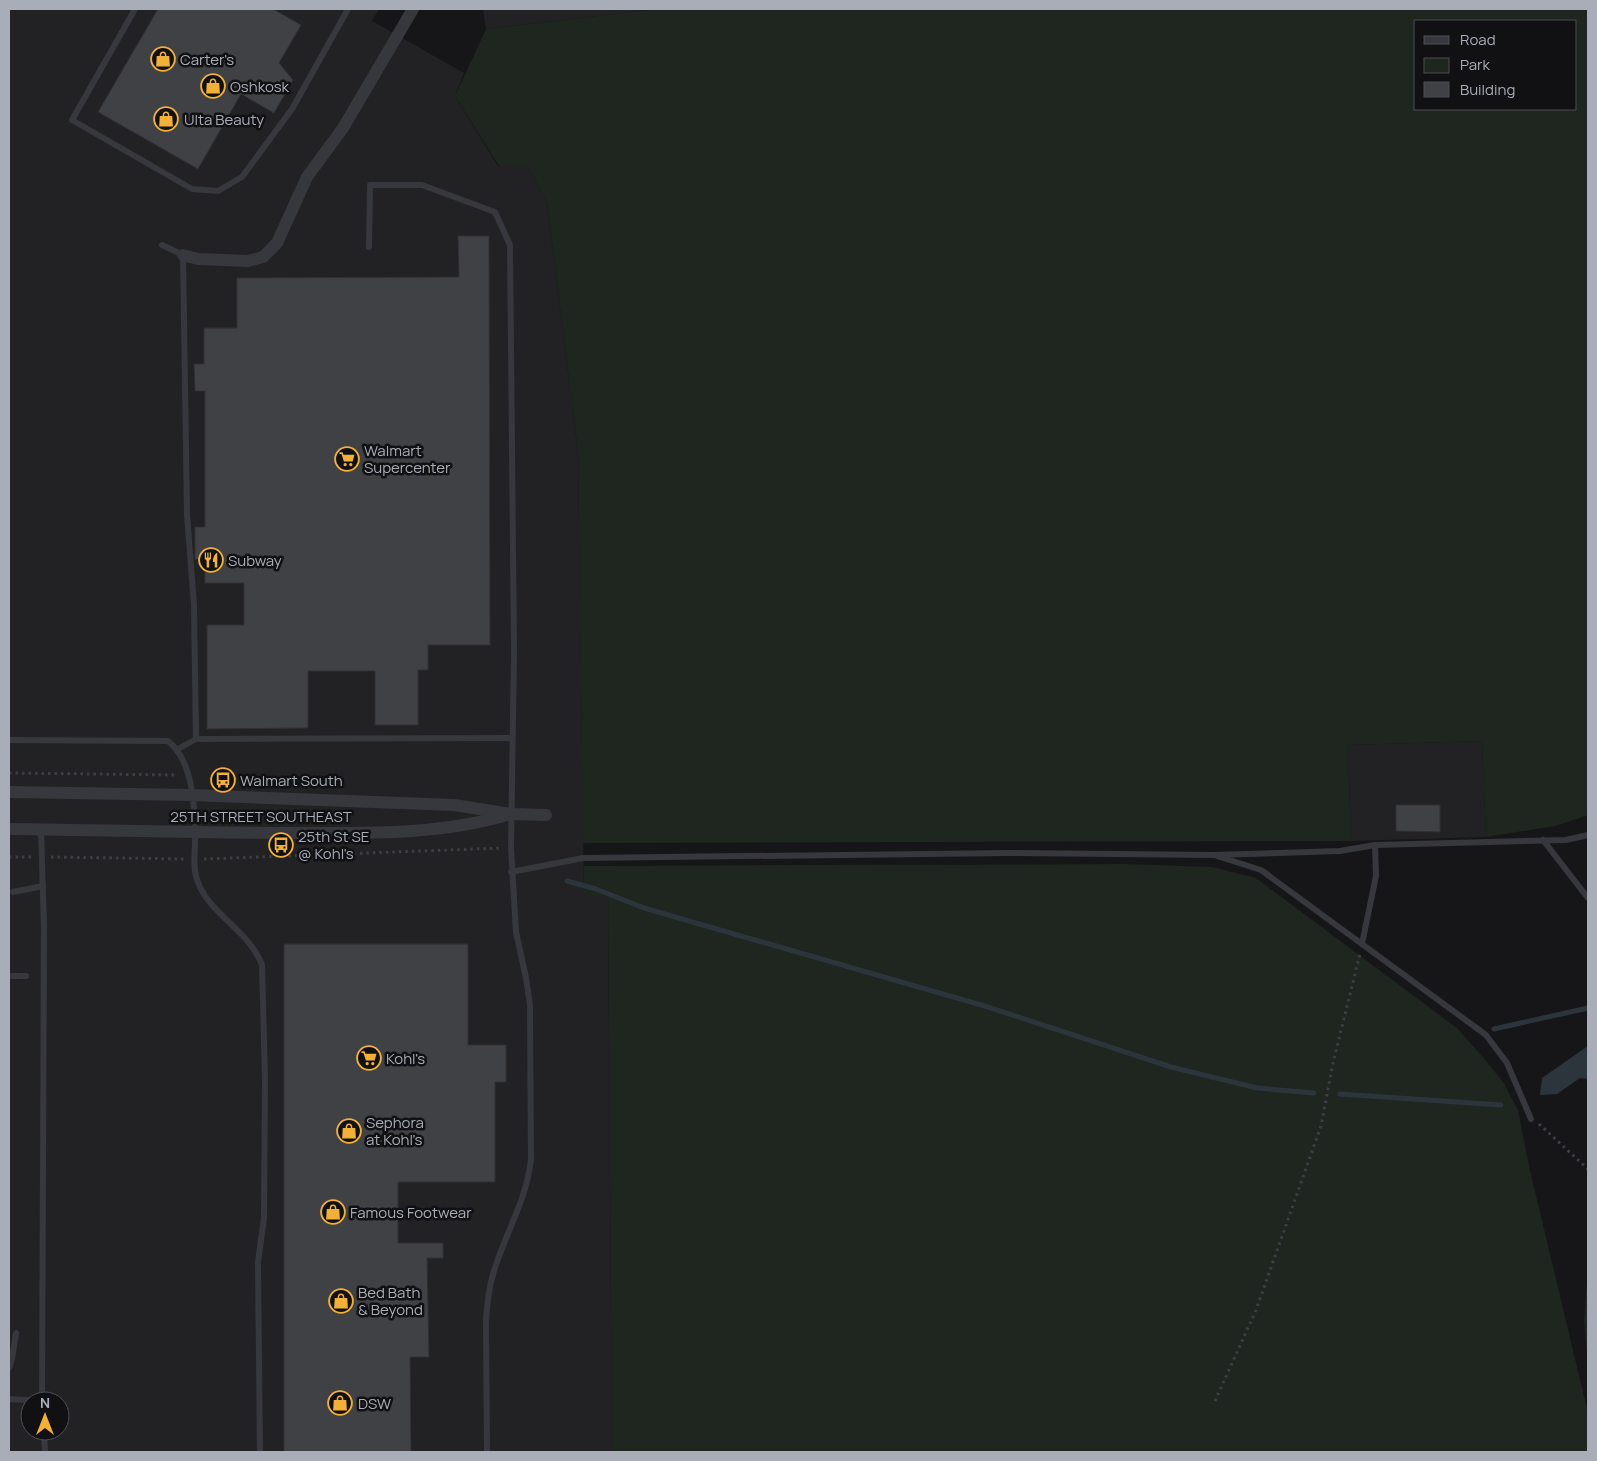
<svg xmlns="http://www.w3.org/2000/svg" width="1597" height="1461" font-family="Manrope,sans-serif">
<style>
.built{fill:#222225;fill-rule:evenodd}
.green{fill:#1e261f;fill-rule:evenodd}
.water{fill:#2c353c}
.lines{fill:none;stroke-linecap:round;stroke-linejoin:round}
.stream{stroke:#2c353c;stroke-width:5}
.building{fill:#404145;stroke:#303034}
.path{stroke:#3d3f44;stroke-width:3;stroke-dasharray:2.5 4;stroke-linecap:butt}
.service{stroke:#37383d;stroke-width:6}
.minor{stroke:#37383d;stroke-width:12}
.labels{text-anchor:middle;dominant-baseline:central;stroke-width:5;stroke-linejoin:round;paint-order:stroke}
.poi-label{font-size:15px;fill:#a8adb8;stroke:#111113;text-anchor:start}
.street-label{font-size:15px;fill:#a8adb8;stroke:#111113}
</style>
<rect width="100%" height="100%" fill="#161618"/>
<g class="built">
<path d="M 9,9 L 379,9 L 372,21 L 464,73 L 455,96 L 498,166 L 528,166 L 547,203 L 578,452 L 584,895 L 608,895 L 612,1452 L 9,1452 ZM 30,1401 L 60,1401 L 60,1431 L 30,1431 Z"/>
<polygon points="483,9 657,9 486,29"/>
<polygon points="1482,741 1486,837 1351,841 1348,745"/>
</g>
<g class="green">
<path d="M 657,9 L 1588,9 L 1588,815 L 1555,826 L 1486,837 L 1482,741 L 1348,745 L 1351,841 L 583,843 L 578,452 L 547,203 L 528,166 L 499,166 L 455,96 L 486,29 ZM 1416,21 L 1576,21 L 1576,109 L 1416,109 Z"/>
<polygon points="1124,864 1212,867 1256,878 1457,1028 1487,1062 1503,1082 1518,1110 1529,1166 1588,1413 1588,1452 612,1452 608,896 584,895 584,866"/>
<polygon points="1588,1267 1588,1365 1584,1321"/>
</g>
<polygon class="water" points="1588,1046 1588,1079 1580,1078 1557,1094 1540,1095 1542,1078"/>
<g class="lines">
<g class="stream">
<polyline points="567,881 596,889 644,908 988,1007 1171,1067 1257,1088 1314,1093"/>
<polyline points="1494,1029 1588,1008"/>
<polyline points="1340,1094 1501,1105"/>
</g>
</g>
<g class="building">
<polygon points="158,9 273,9 301,25 279,63 293,80 274,113 241,94 198,169 98,112"/>
<polygon points="458,236 489,236 490,645 428,645 428,670 418,670 418,725 375,725 375,671 308,671 308,728 207,729 207,625 244,625 244,583 205,583 205,559 195,559 195,527 205,527 205,391 195,391 194,364 204,364 204,328 237,328 237,278 459,277"/>
<polygon points="1396,805 1440,805 1440,832 1396,831"/>
<polygon points="284,944 468,944 468,1045 506,1045 506,1082 495,1082 495,1182 398,1182 398,1243 443,1243 443,1258 427,1258 429,1357 410,1357 411,1452 284,1452"/>
</g>
<g class="lines">
<g class="path">
<polyline points="9,773 178,775"/>
<polyline points="9,857 33,857"/>
<polyline points="51,857 185,859"/>
<polyline points="204,859 503,848"/>
<polyline points="1539,1124 1588,1169"/>
<polyline points="1215,1401 1256,1310 1321,1126 1333,1063 1360,954"/>
</g>
<g class="service">
<polyline points="135,9 72,120 192,189 218,191 242,177 292,109 348,9"/>
<polyline points="162,245 183,255 187,515 194,605 196,739"/>
<path d="M 369,247 L 370,185 L 422,185 L 495,212 L 510,245 L 514,652 L 511,848 L 516,932 L 526,978 L 530,1005 L 531,1159 C 526,1204 503,1236 492,1278 C 488,1292 487,1306 486,1321 L 487,1452"/>
<path d="M 9,740 L 168,741 C 194,761 195,810 195,842 C 195,853 193,866 196,876 C 205,913 249,929 262,965 L 265,1079 L 264,1218 L 258,1262 L 260,1452"/>
<polyline points="178,749 196,739 511,738"/>
<polyline points="41,830 44,927 42,1401"/>
<polyline points="1543,840 1588,898"/>
<polyline points="1217,856 1261,870 1486,1035 1507,1063 1531,1119"/>
<polyline points="511,872 583,858 1008,853 1213,855 1340,851 1375,845 1566,840 1588,835"/>
<polyline points="13,892 43,886"/>
<polyline points="1362,944 1376,876 1375,845"/>
<polyline points="9,976 26,976"/>
<polyline points="9,1368 12,1359 16,1333"/>
<polyline points="9,1399 42,1401"/>
<polyline points="44,1431 45,1452"/>
</g>
<g class="minor">
<polyline points="183,255 198,259 248,261 263,257 277,243 307,177 343,128 413,9"/>
<polyline points="9,792 191,795 454,805 511,814 546,815"/>
<path d="M 9,829 C 105,830 201,833 297,833 C 367,833 439,835 507,815"/>
</g>
</g>
<defs>
<g id="shop-ring" transform="scale(1.25)"><circle r="9.5" fill="#111113" stroke="#f2b134" stroke-width="1.5"/><path d="M-5-2.5h2.3a2.7 3.5 0 0 1 5.4 0H5L5.5 6h-11ZM-1.5-2.5h3a1.5 2.3 0 0 0-3 0Z" fill="#f2b134"/></g>
<g id="supermarket-ring" transform="scale(1.25)"><circle r="9.5" fill="#111113" stroke="#f2b134" stroke-width="1.5"/><path d="M-6-5.5h2.5l.6 2H6L4.5 2H-2.5L-4.4-4H-6ZM-1.5 3.2a1.3 1.3 0 1 0 .1 0ZM3 3.2a1.3 1.3 0 1 0 .1 0Z" fill="#f2b134"/></g>
<g id="restaurant-ring" transform="scale(1.25)"><circle r="9.5" fill="#111113" stroke="#f2b134" stroke-width="1.5"/><path d="M-5-6h1v4h1v-4h1v4h1v-4h1v5L-1.5 .5V6h-2V.5L-5-1ZM5-6V6H3V1.5H1.5Q1.5-4 5-6Z" fill="#f2b134"/></g>
<g id="bus-ring" transform="scale(1.25)"><circle r="9.5" fill="#111113" stroke="#f2b134" stroke-width="1.5"/><path d="M-5-6H5V4H4V6H2V4H-2V6H-4V4H-5ZM-3.5-4V0h7V-4ZM-3.5 1.2v1.5H-2V1.2ZM2 1.2v1.5H3.5V1.2Z" fill="#f2b134"/></g>
</defs>
<g fill-rule="evenodd">
<use href="#shop-ring" x="163" y="59"/>
<use href="#shop-ring" x="213" y="86"/>
<use href="#shop-ring" x="166" y="119"/>
<use href="#supermarket-ring" x="347" y="459"/>
<use href="#restaurant-ring" x="211" y="560"/>
<use href="#bus-ring" x="223" y="780"/>
<use href="#bus-ring" x="281" y="845"/>
<use href="#supermarket-ring" x="369" y="1058"/>
<use href="#shop-ring" x="349" y="1131"/>
<use href="#shop-ring" x="333" y="1212"/>
<use href="#shop-ring" x="341" y="1301"/>
<use href="#shop-ring" x="340" y="1403"/>
</g>
<g class="labels">
<g class="poi-label">
<text x="180" y="59">Carter's</text>
<text x="230" y="86">Oshkosk</text>
<text x="184" y="119">Ulta Beauty</text>
<text x="364" y="450">Walmart<tspan x="364" dy="17">Supercenter</tspan></text>
<text x="228" y="560">Subway</text>
<text x="240" y="780">Walmart South</text>
<text x="298" y="836">25th St SE<tspan x="298" dy="17">@ Kohl's</tspan></text>
<text x="386" y="1058">Kohl's</text>
<text x="366" y="1122">Sephora<tspan x="366" dy="17">at Kohl's</tspan></text>
<text x="350" y="1212">Famous Footwear</text>
<text x="358" y="1292">Bed Bath<tspan x="358" dy="17">&amp; Beyond</tspan></text>
<text x="358" y="1403">DSW</text>
</g>
<g class="street-label">
<text x="261" y="816">25TH STREET SOUTHEAST</text>
</g>
</g>
<rect width="1597" height="1461" fill="none" stroke="#a8adb8" stroke-width="20"/>
<rect x="1414" y="20" width="162" height="90" fill="#111113" stroke="#4d4f55"/>
<rect x="1424" y="36" width="25" height="8" fill="#37383d" stroke="#4d4f55"/>
<text x="1460" y="45" font-size="15" fill="#a8adb8">Road</text>
<rect x="1424" y="58" width="25" height="15" fill="#1e261f" stroke="#4d4f55"/>
<text x="1460" y="70" font-size="15" fill="#a8adb8">Park</text>
<rect x="1424" y="82" width="25" height="15" fill="#404145" stroke="#4d4f55"/>
<text x="1460" y="95" font-size="15" fill="#a8adb8">Building</text>
<g transform="translate(45 1416)"><circle r="24" fill="#111113" stroke="#4d4f55"/>
<path d="M0-4L9 19L0 12L-9 19Z" fill="#f2b134"/>
<text y="-8" font-size="14" font-weight="bold" text-anchor="middle" fill="#a8adb8">N</text>
</g>
</svg>
